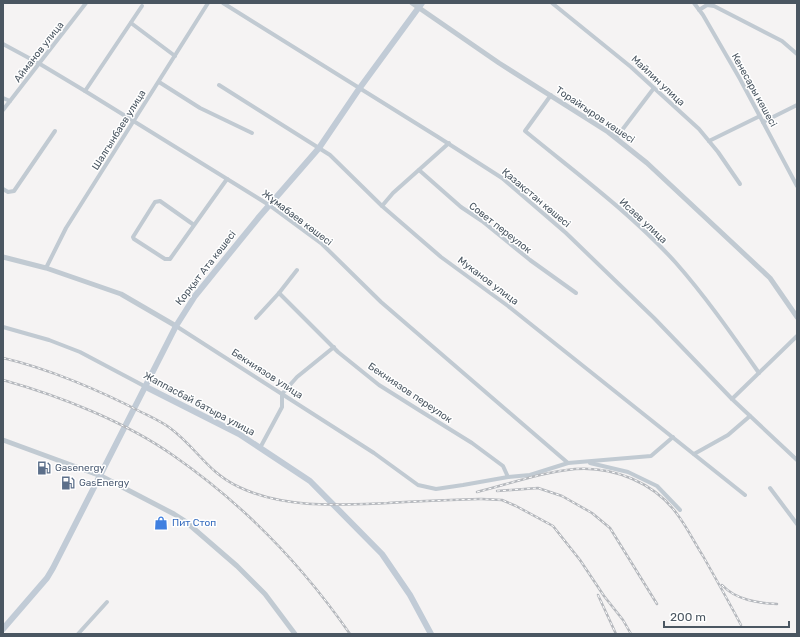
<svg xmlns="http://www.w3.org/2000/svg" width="800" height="637" font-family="Rubik,sans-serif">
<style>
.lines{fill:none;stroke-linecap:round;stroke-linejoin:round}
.minor{stroke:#c1cad2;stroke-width:4}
.tertiary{stroke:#c1cad2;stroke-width:5}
.secondary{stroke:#c1cbd6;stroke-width:6}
.rail-casing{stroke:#b5b8bd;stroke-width:2.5}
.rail{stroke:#fff;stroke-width:1;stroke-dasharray:3;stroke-linecap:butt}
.labels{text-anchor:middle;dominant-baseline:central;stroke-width:3;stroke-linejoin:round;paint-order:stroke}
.street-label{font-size:10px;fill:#4a5661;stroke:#fff}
.service-label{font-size:10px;fill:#4e5e75;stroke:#fff;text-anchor:start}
.shop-label{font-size:10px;fill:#366cbe;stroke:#fff;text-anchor:start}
</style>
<rect width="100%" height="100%" fill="#f5f3f3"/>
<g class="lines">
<g class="minor">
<polyline points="223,3 438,137 502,178 566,233 654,318 732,399 797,460"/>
<polyline points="552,3 631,67 699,129 718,152 740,184"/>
<polyline points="694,3 703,15 740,79 797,186"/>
<polyline points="699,10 707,5 714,6 782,41 797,54"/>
<polyline points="131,23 175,56"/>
<polyline points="3,44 40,64 85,91 269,205 322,244 381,302 568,463"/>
<polyline points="159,82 200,108 252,133"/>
<polyline points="219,85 330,155 382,206 441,257 508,306 745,495"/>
<polyline points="85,91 142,6"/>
<path d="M 551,95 L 525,131 C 576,173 632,214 676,263 C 706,297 733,336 759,373"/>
<polyline points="3,98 10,101"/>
<polyline points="3,110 86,3"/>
<polyline points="763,122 797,105"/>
<polyline points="616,138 654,88"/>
<polyline points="709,141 760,116"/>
<polyline points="419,170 461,207 482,221 530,260 576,293"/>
<polyline points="3,189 8,192 14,191 55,131"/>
<polyline points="382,206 393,193 449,143"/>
<polyline points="194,225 160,201 155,202 133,237 134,239 165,259 170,259 227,179"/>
<polyline points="46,268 66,228 208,3"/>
<polyline points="256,318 279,293 297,270"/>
<polyline points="176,326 374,453 418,485 436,489 463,485 508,477 503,466 472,443 422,412 379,385 338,352 279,293"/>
<polyline points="3,327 49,340 80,352 146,387"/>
<polyline points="732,399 797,336"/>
<polyline points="260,448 282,407 282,394 297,377 334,347"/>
<polyline points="694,454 728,435 750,416"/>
<polyline points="590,463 628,472 657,486 680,510"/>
<polyline points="508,477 530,475 568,463 651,456 673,437"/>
<polyline points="770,488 797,524"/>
<polyline points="78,634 107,602"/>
</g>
<g class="tertiary">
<polyline points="412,3 499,63 608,132 647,163 770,278 797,317"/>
<polyline points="3,257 46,268 121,294 176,326"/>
<polyline points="3,440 101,476 174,514 185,521 237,566 265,594 295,634"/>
</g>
<g class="secondary">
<polyline points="146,387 239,434 310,481 382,554 410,595 431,634"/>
<polyline points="3,629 47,578 53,568 176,326 195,296 259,217 319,148 359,89 422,3"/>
</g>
<g class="rail-casing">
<g id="rail">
<path d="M 3,358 C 47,368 101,391 141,412 C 151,417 162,422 170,428 C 196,447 208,473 239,487 C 285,509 339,505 388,503 C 419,501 451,500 482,499 L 502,500 L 516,506 L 553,526 L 580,560 L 604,596 L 623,620 L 631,634"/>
<path d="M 3,380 C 60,396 126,422 174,456 C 243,504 302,565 350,634"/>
<polyline points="497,491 538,488 562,496 592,513 610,528 657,604"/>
<path d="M 477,492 C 509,484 542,472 575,469 C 613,466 655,483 677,514 C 687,527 694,542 703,556 C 716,579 729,602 741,625"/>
<path d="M 722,585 C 736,600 758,603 777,604"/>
<polyline points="598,595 616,634"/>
</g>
</g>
<use href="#rail" class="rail"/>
</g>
<defs>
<g id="fuel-bare" transform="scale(1.08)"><path d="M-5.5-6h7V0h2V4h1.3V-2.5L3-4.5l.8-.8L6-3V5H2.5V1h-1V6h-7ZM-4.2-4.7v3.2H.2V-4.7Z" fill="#5c6f8a" stroke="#fff" stroke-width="2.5" paint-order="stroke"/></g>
<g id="shop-bare" transform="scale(1.08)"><path d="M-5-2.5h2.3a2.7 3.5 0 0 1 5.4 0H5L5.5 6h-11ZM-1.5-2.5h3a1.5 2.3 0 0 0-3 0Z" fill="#3f7fe0" stroke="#fff" stroke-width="2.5" paint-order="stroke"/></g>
</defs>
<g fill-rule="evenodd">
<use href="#fuel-bare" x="44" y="468"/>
<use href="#fuel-bare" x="68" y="483"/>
<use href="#shop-bare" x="161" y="523"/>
</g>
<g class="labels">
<g class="street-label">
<text transform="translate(39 52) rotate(-52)">Айманов улица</text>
<text transform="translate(658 81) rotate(43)">Майлин улица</text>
<text transform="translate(754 90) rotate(61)">Кенесары көшесі</text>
<text transform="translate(595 115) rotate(34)">Торайғыров көшесі</text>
<text transform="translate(119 130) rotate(-58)">Шалгынбаев улица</text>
<text transform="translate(536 198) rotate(40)">Қазақстан көшесі</text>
<text transform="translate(297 218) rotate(37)">Жұмабаев көшесі</text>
<text transform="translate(643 221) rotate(43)">Исаев улица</text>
<text transform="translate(500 228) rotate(38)">Совет переулок</text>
<text transform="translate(206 268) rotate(-52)">Қорқыт Ата көшесі</text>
<text transform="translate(488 281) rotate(37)">Муканов улица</text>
<text transform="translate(267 374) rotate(33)">Бекниязов улица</text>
<text transform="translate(410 393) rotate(34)">Бекниязов переулок</text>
<text transform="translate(199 404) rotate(28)">Жаппасбай батыра улица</text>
</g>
<g class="service-label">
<text x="55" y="468">Gasenergy</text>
<text x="79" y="483">GasEnergy</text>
</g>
<g class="shop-label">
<text x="172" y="523">Пит Стоп</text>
</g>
</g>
<rect width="800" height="637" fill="none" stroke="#4a5661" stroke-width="8"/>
<path d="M664 621v6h125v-6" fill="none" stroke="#4a5661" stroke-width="2"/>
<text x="670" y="621" font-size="12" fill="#4a5661" stroke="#ffffff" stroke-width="3" paint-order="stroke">200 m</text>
</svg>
